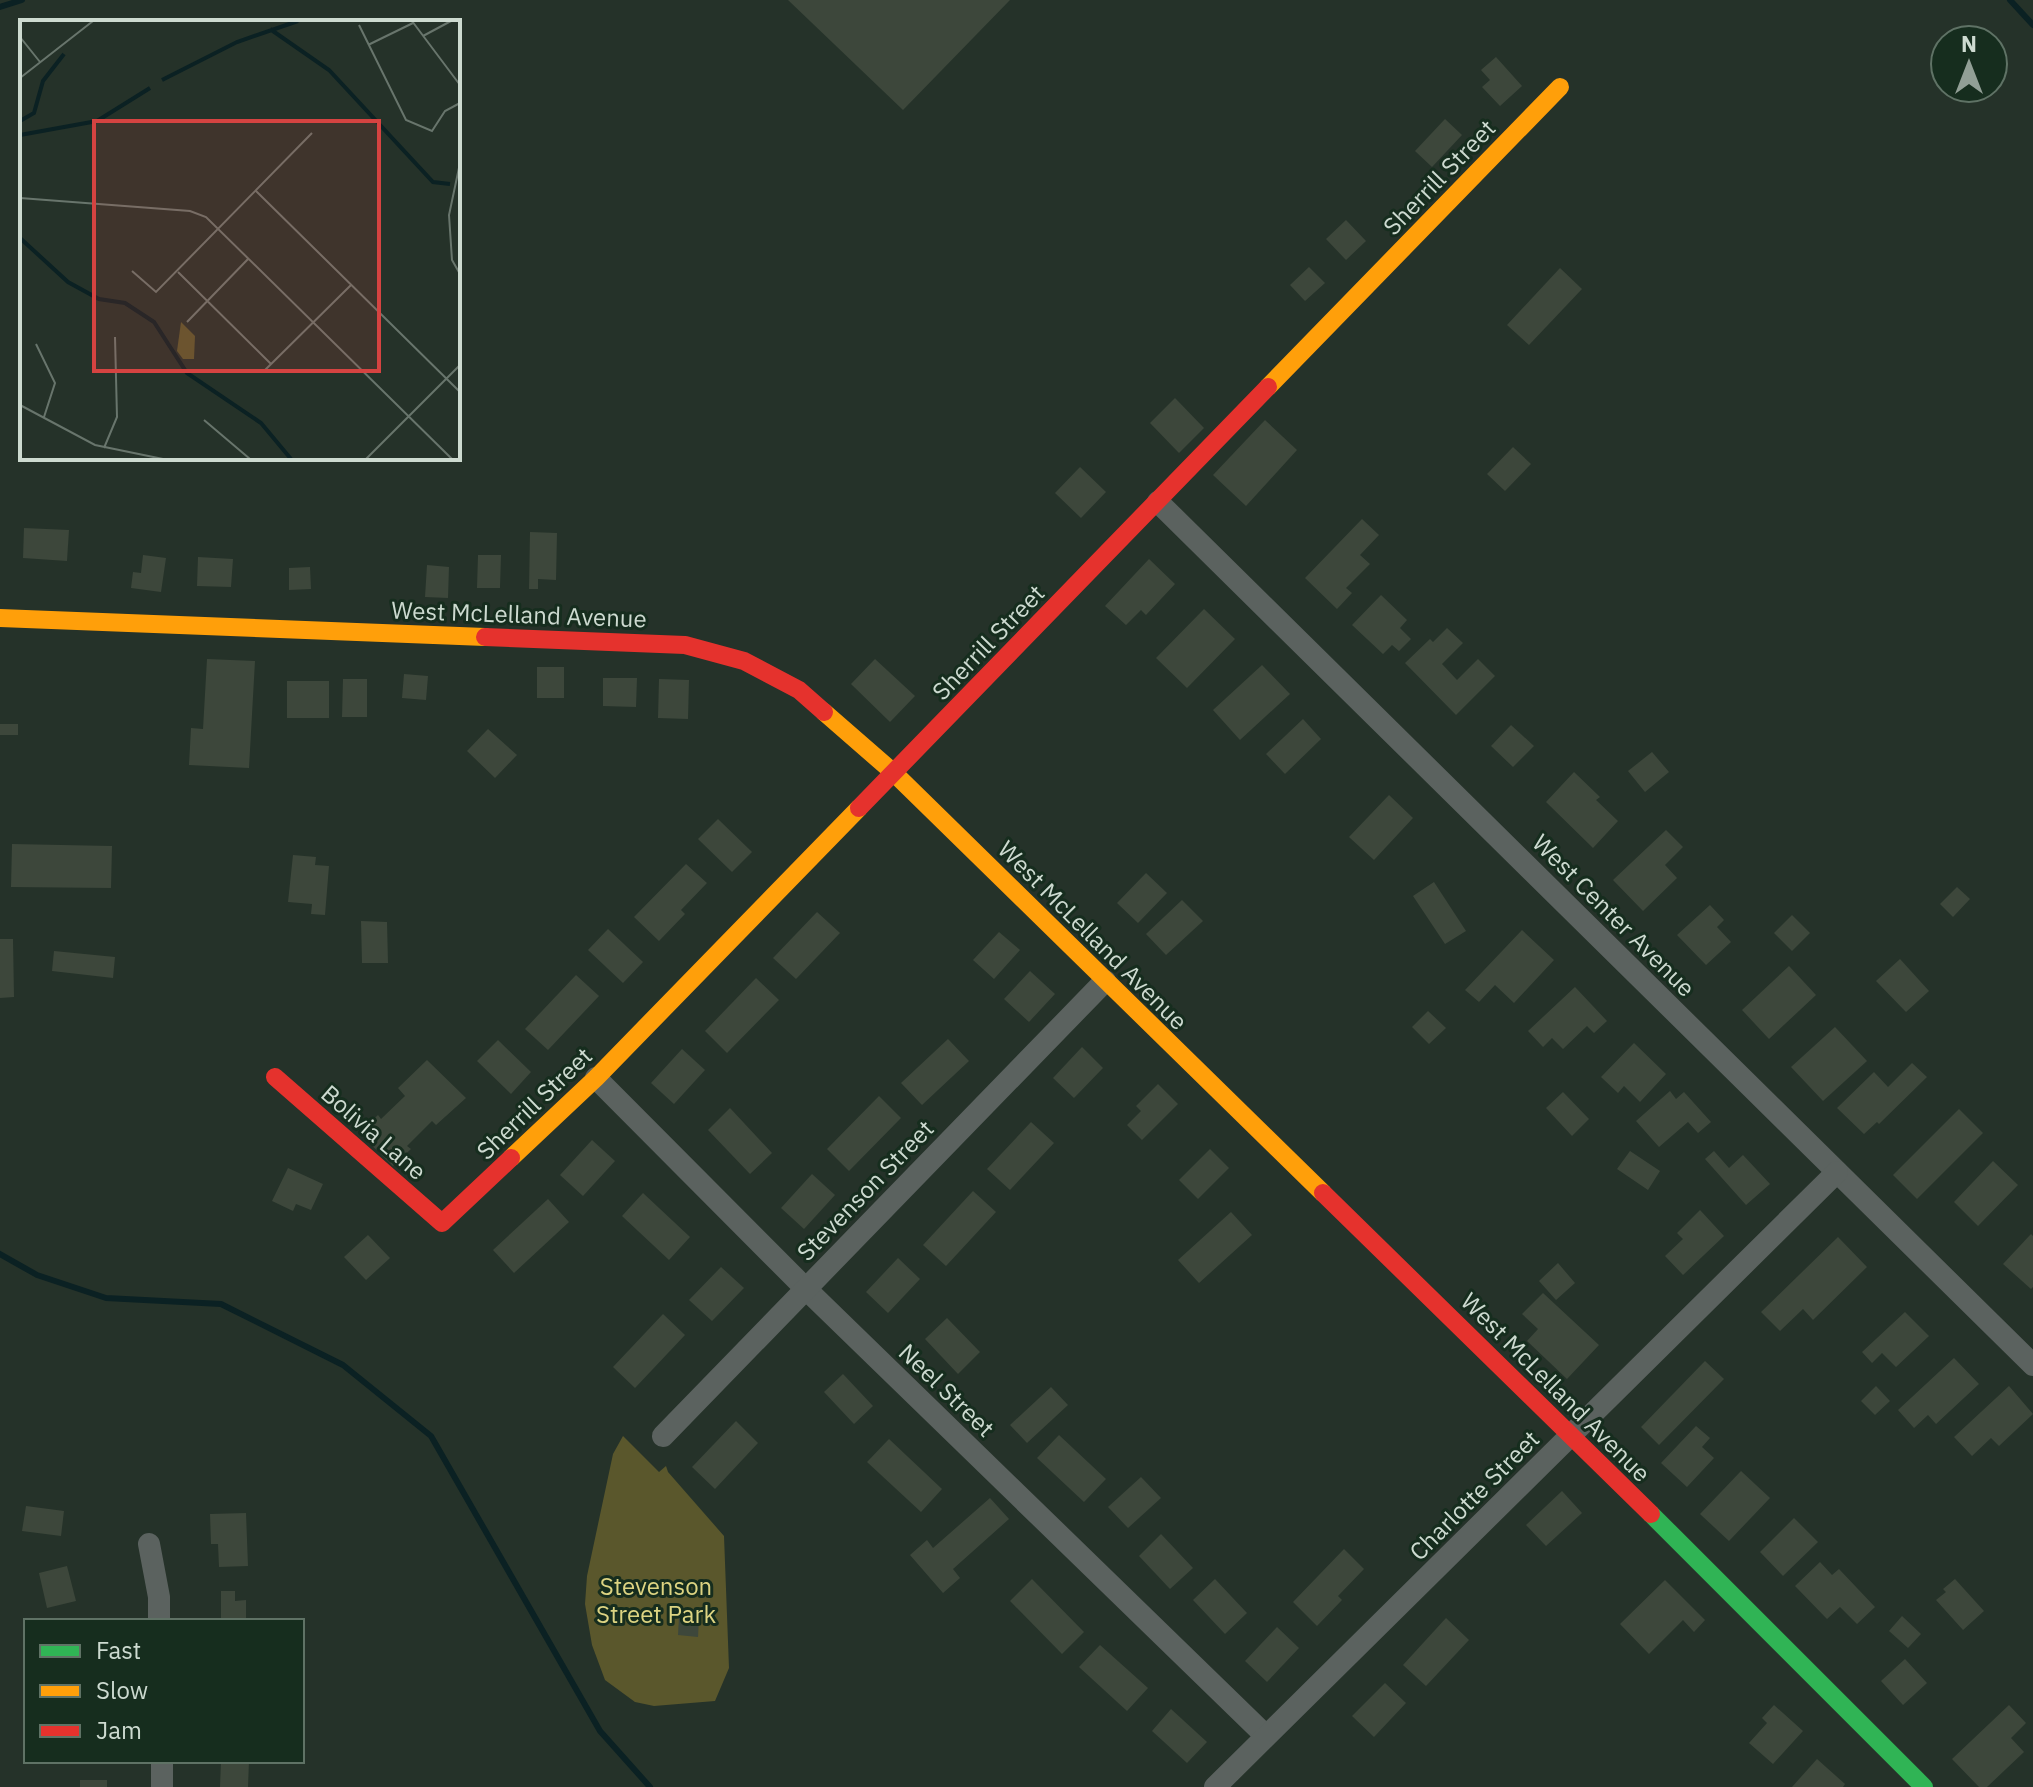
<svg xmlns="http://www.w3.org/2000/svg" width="2033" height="1787" font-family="'IBM Plex Sans',sans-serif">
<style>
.green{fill:#5a572c}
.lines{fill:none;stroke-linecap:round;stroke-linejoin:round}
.stream{stroke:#0b2123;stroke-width:6}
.building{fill:#3d473b}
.street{stroke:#5b625f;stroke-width:22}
.fast{stroke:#30b455;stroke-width:18}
.slow{stroke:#ff9f0a;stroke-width:18}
.jam{stroke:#e5322d;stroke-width:18}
.labels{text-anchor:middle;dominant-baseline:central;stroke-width:6;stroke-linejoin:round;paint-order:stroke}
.street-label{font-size:24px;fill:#cddad0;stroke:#162d1e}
.park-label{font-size:24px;fill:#ddd482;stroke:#162d1e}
.inset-river{fill:none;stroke:#0b2123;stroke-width:4}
.inset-road{fill:none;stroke:#68756c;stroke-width:2}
.view{fill:#d54341;fill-opacity:0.15;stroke:#d54341;stroke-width:4}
.inset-edge{fill:none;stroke:#cddad0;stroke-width:4}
</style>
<rect width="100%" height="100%" fill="#253229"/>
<polygon class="green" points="623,1436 659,1472 666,1466 668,1472 724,1536 729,1668 715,1701 654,1706 635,1702 605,1680 592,1645 585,1604 587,1576 613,1454"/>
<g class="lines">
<g class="stream">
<polyline points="2010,0 2033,25"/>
<polyline points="0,7 22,0"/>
<polyline points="0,1254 37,1275 106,1298 221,1304 343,1365 431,1436 600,1731 650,1787"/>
</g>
</g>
<g class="building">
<polygon points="788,0 1010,0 903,110"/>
<polygon points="1496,57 1522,86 1500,106 1482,87 1490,80 1481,70"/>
<polygon points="1445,119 1462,135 1432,167 1415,151"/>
<polygon points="1346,220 1366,241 1346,260 1326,239"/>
<polygon points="1309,267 1325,283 1305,301 1290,285"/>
<polygon points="1560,268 1582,289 1529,345 1507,325"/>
<polygon points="1175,398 1204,428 1179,453 1150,423"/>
<polygon points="1265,420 1297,450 1246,506 1213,475"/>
<polygon points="1513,447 1531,464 1505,491 1487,474"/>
<polygon points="1080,467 1106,492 1081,518 1055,493"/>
<polygon points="1362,519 1379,535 1360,555 1370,564 1346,588 1352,593 1337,609 1305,578"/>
<polygon points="24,528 69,530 67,561 23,558"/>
<polygon points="530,532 557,533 556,580 538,579 538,589 529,589"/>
<polygon points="143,555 166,558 161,592 131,588 133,572 141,573"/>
<polygon points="478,555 501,555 500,588 477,588"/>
<polygon points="198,557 233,559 231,587 197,586"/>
<polygon points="1149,559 1175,584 1146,615 1141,610 1126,625 1105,606"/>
<polygon points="427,565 449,567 448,598 425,597"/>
<polygon points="310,567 311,589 289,590 289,568"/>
<polygon points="1381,595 1407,620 1400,628 1411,639 1399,651 1392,645 1383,654 1352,625"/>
<polygon points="1204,609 1235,639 1187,688 1156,658"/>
<polygon points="1447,628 1463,643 1442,664 1457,680 1478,659 1495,676 1456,715 1405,663 1430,639 1433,642"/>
<polygon points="207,659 255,661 249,768 189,765 191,728 203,729"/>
<polygon points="875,659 915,696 890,722 851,684"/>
<polygon points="1262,665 1290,694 1240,740 1213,710"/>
<rect x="537" y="667" width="27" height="31"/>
<polygon points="404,674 428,676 426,700 402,698"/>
<polygon points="603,678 637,678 636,707 603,706"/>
<polygon points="343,679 367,679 367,717 342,717"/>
<polygon points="659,679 689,680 688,719 658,718"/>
<rect x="287" y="681" width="42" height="37"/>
<polygon points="1303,719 1321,739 1285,774 1266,754"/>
<rect x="0" y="724" width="18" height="11"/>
<polygon points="1511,725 1534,746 1513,767 1491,746"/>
<polygon points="488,729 517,755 495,778 467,751"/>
<polygon points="1652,752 1669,772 1645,792 1628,771"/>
<polygon points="1574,772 1600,797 1596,800 1618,821 1593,848 1546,802"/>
<polygon points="1389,795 1413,818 1374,860 1349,837"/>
<polygon points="718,819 752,852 732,872 698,839"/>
<polygon points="1666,830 1683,847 1665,865 1677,878 1643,911 1613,880"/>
<polygon points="12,844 112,846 111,888 11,887"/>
<polygon points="293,855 316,857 315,865 329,866 325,915 311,914 312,904 288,902"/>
<polygon points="686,864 707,883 681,910 685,914 659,941 634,917"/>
<polygon points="1146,873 1167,893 1138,923 1117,903"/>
<polygon points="1434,882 1466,931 1445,944 1413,896"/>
<polygon points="1957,887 1970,899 1953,917 1940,904"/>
<polygon points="1182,900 1203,921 1166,955 1146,934"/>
<polygon points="1710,905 1724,920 1717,927 1731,942 1706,965 1677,935"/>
<polygon points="817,912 840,933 796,979 773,958"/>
<polygon points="1792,915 1810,933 1792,951 1774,933"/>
<polygon points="361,921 387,922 388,963 362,963"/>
<polygon points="608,929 643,962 623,983 588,950"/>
<polygon points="1522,930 1554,960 1514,1003 1495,985 1479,1002 1465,990"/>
<polygon points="999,932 1020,950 994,979 973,960"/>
<polygon points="0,939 13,939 14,997 0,998"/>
<polygon points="54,951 115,957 113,978 52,971"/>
<polygon points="1900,959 1929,991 1906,1012 1876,981"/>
<polygon points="1789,966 1816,995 1769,1039 1742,1010"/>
<polygon points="1030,971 1055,994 1029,1022 1004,999"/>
<polygon points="576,975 599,996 548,1050 525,1029"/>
<polygon points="756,978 779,1000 727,1053 705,1031"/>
<polygon points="1575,987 1607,1021 1594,1033 1587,1026 1563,1049 1552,1038 1543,1047 1528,1031"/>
<polygon points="1428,1011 1446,1028 1429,1044 1412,1027"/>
<polygon points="1835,1027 1867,1061 1823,1101 1791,1067"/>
<polygon points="948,1039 969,1061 922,1105 901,1083"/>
<polygon points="498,1040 531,1072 511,1094 477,1061"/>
<polygon points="1634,1043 1666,1074 1640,1102 1624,1086 1618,1093 1601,1077"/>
<polygon points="1082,1047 1103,1068 1074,1098 1053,1078"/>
<polygon points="682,1049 705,1070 674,1104 651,1083"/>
<polygon points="427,1060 466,1098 436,1125 432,1121 407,1146 411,1149 393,1166 359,1133 378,1115 381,1119 405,1096 398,1088"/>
<polygon points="1912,1063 1927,1077 1879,1124 1877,1122 1864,1134 1837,1108 1874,1072 1888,1087"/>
<polygon points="1158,1084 1178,1104 1142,1140 1127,1125 1141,1111 1136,1106"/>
<polygon points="1670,1091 1676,1099 1684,1092 1711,1122 1698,1133 1688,1122 1659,1147 1636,1121"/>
<polygon points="1563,1092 1589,1119 1572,1136 1546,1108"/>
<polygon points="879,1096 901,1118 849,1171 827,1149"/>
<polygon points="730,1108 772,1153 750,1174 708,1130"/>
<polygon points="1959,1109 1983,1133 1917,1199 1893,1175"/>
<polygon points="1031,1122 1054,1143 1010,1190 987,1169"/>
<polygon points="592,1140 615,1161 583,1196 560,1175"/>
<polygon points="1210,1149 1229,1168 1198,1199 1179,1180"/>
<polygon points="1630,1151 1660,1171 1648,1190 1617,1169"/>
<polygon points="1714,1151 1729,1168 1743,1155 1770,1184 1746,1205 1705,1159"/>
<polygon points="1993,1161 2018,1185 1978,1226 1954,1202"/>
<polygon points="288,1168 323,1184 311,1210 296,1204 293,1211 272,1201"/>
<polygon points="812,1174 835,1195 804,1229 781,1208"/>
<polygon points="973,1191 996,1212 946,1266 923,1245"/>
<polygon points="643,1193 690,1237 669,1260 622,1216"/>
<polygon points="548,1199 569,1222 514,1273 493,1250"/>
<polygon points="1700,1210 1724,1236 1683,1275 1665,1256 1683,1239 1677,1233"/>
<polygon points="1231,1212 1252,1235 1199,1283 1178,1260"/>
<polygon points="2031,1234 2033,1236 2033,1287 2031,1289 2003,1264"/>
<polygon points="368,1235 390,1258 366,1280 344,1257"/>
<polygon points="1838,1237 1867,1267 1813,1320 1803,1309 1780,1331 1761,1312"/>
<polygon points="898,1258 920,1279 888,1313 866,1292"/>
<polygon points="1558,1263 1575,1283 1556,1300 1539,1281"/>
<polygon points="721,1267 744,1288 712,1321 689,1300"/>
<polygon points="1543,1293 1599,1345 1567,1379 1527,1341 1538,1329 1522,1314"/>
<polygon points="1905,1312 1929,1336 1896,1367 1882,1353 1872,1363 1862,1352"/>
<polygon points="663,1314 685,1335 635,1388 613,1367"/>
<polygon points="947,1318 980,1352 958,1374 925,1339"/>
<polygon points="1954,1358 1979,1384 1936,1424 1928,1415 1914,1428 1898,1410"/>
<polygon points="1705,1361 1724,1379 1659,1445 1641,1427"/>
<polygon points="843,1374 873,1406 854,1424 824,1392"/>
<polygon points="1876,1386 1890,1401 1875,1415 1861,1401"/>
<polygon points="2009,1386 2033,1414 1999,1446 1991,1438 1972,1456 1954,1437"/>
<polygon points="1051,1387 1068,1405 1027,1443 1010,1425"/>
<polygon points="736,1421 758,1443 715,1489 692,1467"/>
<polygon points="1696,1426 1710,1438 1702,1447 1714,1458 1687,1487 1661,1463"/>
<polygon points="1059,1435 1106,1479 1084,1502 1037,1458"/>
<polygon points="889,1439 942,1489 921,1512 867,1462"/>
<polygon points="1741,1471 1770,1498 1729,1541 1700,1514"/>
<polygon points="1141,1477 1161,1498 1128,1528 1108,1507"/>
<polygon points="1562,1491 1582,1513 1546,1546 1526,1525"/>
<polygon points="990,1498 1009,1519 953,1569 960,1578 943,1593 910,1555 927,1540 933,1548"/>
<polygon points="26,1506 64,1511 61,1536 22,1531"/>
<polygon points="246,1513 248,1566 219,1567 218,1544 211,1544 210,1514"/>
<polygon points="1794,1518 1818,1542 1783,1576 1760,1552"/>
<polygon points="1161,1534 1193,1568 1170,1589 1139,1556"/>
<polygon points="1344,1549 1364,1569 1338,1596 1342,1600 1317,1626 1293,1602"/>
<polygon points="1820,1562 1832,1575 1839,1569 1875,1607 1857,1624 1840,1607 1827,1619 1795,1586"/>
<polygon points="67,1566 76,1601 47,1608 39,1573"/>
<polygon points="1032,1579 1084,1632 1062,1654 1010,1601"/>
<polygon points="1215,1579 1247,1613 1225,1634 1193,1600"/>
<polygon points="1955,1579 1984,1611 1963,1630 1936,1600 1946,1592 1943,1589"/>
<polygon points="1665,1580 1705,1620 1694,1632 1683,1620 1649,1654 1620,1624"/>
<polygon points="221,1591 235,1591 235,1601 246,1600 246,1621 221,1621"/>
<polygon points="1902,1616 1921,1634 1908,1648 1889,1631"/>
<polygon points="679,1617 699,1618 698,1637 678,1635"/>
<polygon points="1446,1618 1469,1640 1426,1686 1403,1665"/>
<polygon points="1277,1627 1299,1648 1267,1682 1245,1661"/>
<polygon points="1100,1645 1148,1688 1127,1711 1079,1667"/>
<polygon points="1905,1659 1927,1683 1903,1705 1881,1681"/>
<polygon points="1385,1683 1406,1703 1374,1737 1352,1716"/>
<polygon points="1774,1705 1803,1731 1773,1764 1749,1743 1767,1723 1762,1718"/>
<polygon points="2009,1705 2026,1723 2011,1738 2024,1752 1987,1787 1979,1787 1952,1759"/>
<polygon points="1171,1709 1207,1742 1187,1763 1152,1731"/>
<polygon points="1817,1759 1845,1784 1843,1787 1792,1787"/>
<polygon points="221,1761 249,1761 248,1787 220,1787"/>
<rect x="80" y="1780" width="27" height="7"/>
</g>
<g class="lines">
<g class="street">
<polyline points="1158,502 2033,1365"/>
<polyline points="596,1078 806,1289 1265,1735"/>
<polyline points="663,1436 1105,981"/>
<polyline points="149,1544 159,1597 159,1621"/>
<polyline points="162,1761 162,1787"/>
<polyline points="1215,1787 1837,1172"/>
</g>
<polyline class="fast" points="1651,1514 1924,1787"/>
<g class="slow">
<polyline points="1268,387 1560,87"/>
<polyline points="0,618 485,637"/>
<polyline points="824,712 894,773 1323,1193"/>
<polyline points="511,1158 596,1078 859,808"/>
</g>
<g class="jam">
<polyline points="485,637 685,645 744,661 799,690 824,712"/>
<polyline points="859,808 1268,387"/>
<polyline points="275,1077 442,1223 511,1158"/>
<polyline points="1323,1193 1651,1514"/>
</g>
</g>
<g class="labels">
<g class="street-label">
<text transform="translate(1439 177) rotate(-46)">Sherrill Street</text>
<text transform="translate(519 614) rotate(2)">West McLelland Avenue</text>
<text transform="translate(988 642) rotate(-46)">Sherrill Street</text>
<text transform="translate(1614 915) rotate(45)">West Center Avenue</text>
<text transform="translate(1093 935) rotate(45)">West McLelland Avenue</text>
<text transform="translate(534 1103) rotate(-44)">Sherrill Street</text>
<text transform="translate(374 1132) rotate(41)">Bolivia Lane</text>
<text transform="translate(865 1190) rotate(-46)">Stevenson Street</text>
<text transform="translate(1556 1387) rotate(45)">West McLelland Avenue</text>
<text transform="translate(947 1390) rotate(44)">Neel Street</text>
<text transform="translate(1474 1495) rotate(-45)">Charlotte Street</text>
</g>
<g class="park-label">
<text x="656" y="1586">Stevenson<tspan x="656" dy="28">Street Park</tspan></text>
</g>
</g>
<g transform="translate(20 20)">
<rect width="440" height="440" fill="#253229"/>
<path d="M 161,302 L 175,316 L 174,339 L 163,339 L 157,331 Z" fill="#5a572c"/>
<path class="inset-river" d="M 250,9 L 309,50 L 413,162 L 430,164M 142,60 L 217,22 L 278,1M 0,101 L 14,93 L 23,61 L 44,34M 0,115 L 77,101 L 130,68M 0,218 L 48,262 L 79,279 L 105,283 L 134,302 L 167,353 L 241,403 L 271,439"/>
<path class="inset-road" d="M 392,1 L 440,65M 339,5 L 386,100 L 412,111 L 425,91 L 440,83M 403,16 L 431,1M 0,17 L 20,42M 348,25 L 393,3M 0,58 L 73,1M 440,143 L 429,195 L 432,240 L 440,254M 236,171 L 440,372M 0,178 L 170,191 L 186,197 L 432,439M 112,251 L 136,272 L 292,113M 158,252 L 251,344M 167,302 L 229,238M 16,324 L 35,363 L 24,397M 243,352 L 331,265M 0,385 L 75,425 L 143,439M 184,400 L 230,439M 84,428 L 97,397 L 95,317M 346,439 L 440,345"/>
<path class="view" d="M 74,101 L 359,101 L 359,351 L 74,351 Z"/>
<rect width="440" height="440" class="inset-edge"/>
</g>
<rect x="24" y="1619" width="280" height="144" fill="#162d1e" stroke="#5f7265" stroke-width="2"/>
<rect x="40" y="1645" width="40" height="12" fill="#30b455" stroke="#5f7265" stroke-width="2"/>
<text x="96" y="1659" font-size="24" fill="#cddad0">Fast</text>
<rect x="40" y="1685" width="40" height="12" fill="#ff9f0a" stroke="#5f7265" stroke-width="2"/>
<text x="96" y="1699" font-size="24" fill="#cddad0">Slow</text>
<rect x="40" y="1725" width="40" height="12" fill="#e5322d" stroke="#5f7265" stroke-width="2"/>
<text x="96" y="1739" font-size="24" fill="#cddad0">Jam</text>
<g transform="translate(1969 64)"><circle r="38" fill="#162d1e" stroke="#5f7265" stroke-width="2"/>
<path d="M0-6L14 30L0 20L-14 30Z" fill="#929f96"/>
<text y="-12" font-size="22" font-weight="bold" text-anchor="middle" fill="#cddad0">N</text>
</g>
</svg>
